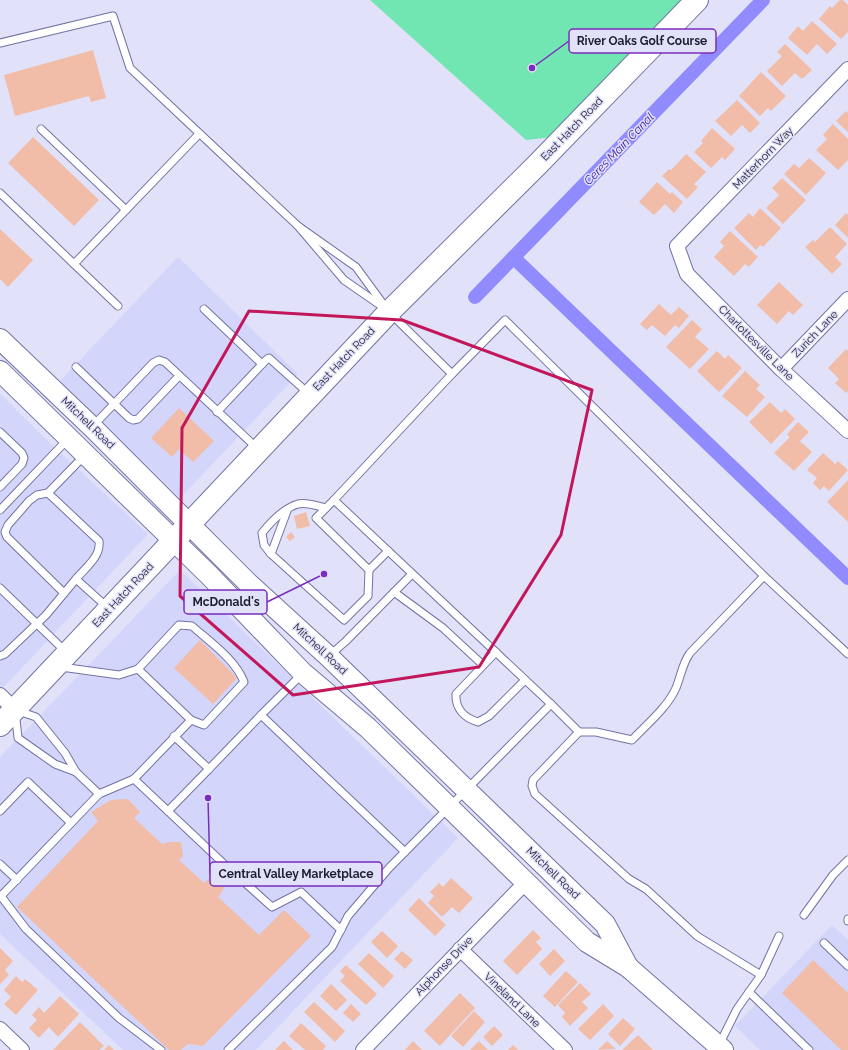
<svg xmlns="http://www.w3.org/2000/svg" width="848" height="1050" font-family="Raleway,sans-serif">
<style>
.built{fill:#d3d5fa}
.green{fill:#71e6b3}
.lines{fill:none;stroke-linecap:round;stroke-linejoin:round}
.canal{stroke:#908bff;stroke-width:14}
.building{fill:#f1bda8}
.service-casing{stroke:#7273a4;stroke-width:9}
.minor-casing{stroke:#7273a4;stroke-width:16}
.secondary-casing{stroke:#7273a4;stroke-width:22}
.primary-casing{stroke:#7273a4;stroke-width:24}
.service{stroke:#fff;stroke-width:7}
.minor{stroke:#fff;stroke-width:14}
.secondary{stroke:#fff;stroke-width:20}
.primary{stroke:#fff;stroke-width:22}
.marked{fill:none;stroke:#c2185b;stroke-width:3;stroke-linejoin:round}
.labels{text-anchor:middle;dominant-baseline:central;stroke-width:3;stroke-linejoin:round;paint-order:stroke}
.street-label{font-size:11px;fill:#1e1e31;stroke:#e1e2f9}
.water-label{font-size:12px;font-style:italic;fill:#3c1aa1;stroke:#e1e2f9}
.leader{fill:none;stroke:#7b2cbf;stroke-width:1.5}
.callout-dot{fill:#7b2cbf;stroke:#e1e2f9;stroke-width:1.5}
.callout{fill:#e1e2f9;stroke:#7b2cbf;stroke-width:1.5}
.callout-label{font-size:12px;text-anchor:middle;font-weight:bold;fill:#1e1e31}
</style>
<rect width="100%" height="100%" fill="#e1e2f9"/>
<g class="built">
<polygon points="178,257 298,374 180,498 60,381"/>
<polygon points="0,394 52,445 148,534 0,691"/>
<polygon points="180,570 458,838 256,1050 123,1050 0,934 0,757"/>
<polygon points="832,925 848,940 848,1050 760,1050 735,1026"/>
</g>
<polygon class="green" points="370,0 682,0 553,137 526,140"/>
<g class="lines">
<g class="canal">
<polyline points="514,258 848,578"/>
<polyline points="475,297 763,0"/>
</g>
</g>
<g class="building">
<polygon points="840,0 843,0 848,5 848,32 841,39 819,19 830,6 832,8"/>
<polygon points="812,21 837,44 827,54 817,44 807,55 788,38 798,26 803,31"/>
<polygon points="785,44 812,70 802,79 795,73 782,86 767,71 782,56 777,52"/>
<polygon points="93,50 106,98 91,102 89,96 15,116 4,75"/>
<polygon points="761,72 786,96 771,111 768,108 760,116 739,96"/>
<polygon points="737,100 760,123 750,133 742,125 731,136 715,121"/>
<polygon points="846,111 848,113 848,132 836,121"/>
<polygon points="833,124 848,139 848,160 838,170 816,150 827,139 823,135"/>
<polygon points="712,128 735,149 725,160 722,157 711,168 694,152 703,143 701,141"/>
<polygon points="33,137 99,200 74,226 8,163"/>
<polygon points="686,154 706,172 694,184 698,187 687,199 662,176 669,169 671,170"/>
<polygon points="809,158 826,173 806,195 784,174 794,164 799,168"/>
<polygon points="782,178 806,200 783,224 766,208 779,195 772,188"/>
<polygon points="657,182 670,194 672,192 683,202 674,213 665,204 654,215 639,202"/>
<polygon points="760,208 781,228 763,247 760,245 756,250 734,228 749,213 753,217"/>
<polygon points="846,213 848,215 848,238 835,225"/>
<polygon points="830,227 847,244 835,257 842,264 832,274 805,247 813,240 815,242"/>
<polygon points="0,229 33,260 8,287 0,279"/>
<polygon points="730,231 758,257 749,267 745,264 734,276 714,257 724,246 720,242"/>
<polygon points="779,282 803,305 793,315 789,311 777,324 757,305"/>
<polygon points="659,304 671,315 679,307 689,316 679,328 675,325 665,336 652,325 647,330 640,324"/>
<polygon points="692,320 702,329 695,337 709,349 690,369 666,347"/>
<polygon points="846,349 848,351 848,391 846,393 835,383 839,379 828,368"/>
<polygon points="717,351 725,359 728,355 742,368 719,392 697,371"/>
<polygon points="745,371 760,385 756,389 765,397 747,417 722,396"/>
<polygon points="770,402 781,413 785,409 795,419 771,444 749,422"/>
<polygon points="179,408 214,441 193,462 179,449 172,457 151,438"/>
<polygon points="798,422 809,432 800,441 812,452 794,471 774,453 790,437 787,434"/>
<polygon points="823,453 835,464 838,461 848,470 829,491 824,486 820,490 813,483 817,478 807,470"/>
<polygon points="848,480 848,522 827,502"/>
<polygon points="306,512 310,526 297,529 294,516"/>
<polygon points="291,532 295,537 290,541 286,537"/>
<polygon points="200,640 237,678 213,704 174,668"/>
<polygon points="128,799 140,812 134,818 162,844 169,842 181,842 183,856 179,860 204,883 213,876 224,888 218,897 259,935 284,910 311,936 203,1046 188,1044 181,1050 169,1050 17,907 98,821 91,812 111,800"/>
<polygon points="451,878 473,898 459,913 452,907 442,917 428,903 434,896 430,892 439,883 443,887"/>
<polygon points="419,898 446,925 435,936 408,910"/>
<polygon points="533,930 541,938 536,942 542,949 517,975 503,961"/>
<polygon points="382,931 398,946 387,958 371,942"/>
<polygon points="0,948 13,961 5,970 9,975 0,984"/>
<polygon points="554,949 565,961 550,976 539,964"/>
<polygon points="402,951 413,960 405,969 394,959"/>
<polygon points="369,953 394,976 383,988 358,964"/>
<polygon points="813,960 848,993 848,1050 841,1050 782,993"/>
<polygon points="346,965 377,994 366,1005 340,981 345,976 340,971"/>
<polygon points="566,971 578,982 555,1007 543,996"/>
<polygon points="16,976 22,982 25,979 38,990 16,1015 4,1004 11,997 4,990"/>
<polygon points="580,983 591,994 582,1002 588,1008 570,1026 562,1017 565,1013 558,1005"/>
<polygon points="331,984 347,1000 336,1011 320,996"/>
<polygon points="460,993 475,1008 440,1046 424,1031"/>
<polygon points="60,996 79,1014 58,1037 49,1027 39,1038 29,1028 37,1020 32,1015 39,1007 44,1013"/>
<polygon points="314,1002 345,1031 335,1042 304,1012"/>
<polygon points="351,1004 361,1014 353,1022 343,1013"/>
<polygon points="603,1004 614,1016 590,1040 578,1029"/>
<polygon points="474,1011 485,1022 463,1047 451,1036"/>
<polygon points="623,1018 635,1029 620,1046 608,1034"/>
<polygon points="80,1022 104,1046 99,1050 53,1050"/>
<polygon points="301,1023 326,1046 323,1050 305,1050 289,1036"/>
<polygon points="494,1026 503,1035 492,1046 483,1037"/>
<polygon points="638,1035 653,1050 622,1050"/>
<polygon points="284,1041 293,1050 275,1050"/>
<polygon points="413,1041 422,1050 405,1050"/>
<polygon points="479,1041 488,1050 470,1050"/>
<polygon points="607,1041 616,1049 598,1050"/>
<polygon points="109,1045 114,1050 104,1050"/>
<polygon points="513,1045 518,1050 508,1050"/>
</g>
<g class="lines">
<g class="service-casing">
<g id="service">
<polyline points="0,43 113,16 130,68 298,226 344,280 383,307"/>
<polyline points="41,129 126,210"/>
<polyline points="0,193 74,264 199,134"/>
<polyline points="74,264 118,306"/>
<polyline points="204,309 262,364"/>
<polyline points="76,367 129,418 133,420 138,419 179,376"/>
<polyline points="452,374 505,320 764,576 848,654"/>
<polyline points="217,412 266,360 269,358 308,393"/>
<polyline points="92,427 153,363 159,360 165,362 258,449"/>
<polyline points="0,432 22,453 24,458 22,464 0,487"/>
<path d="M 84,456 L 48,493 L 99,541 C 101,557 85,568 76,579 L 107,607"/>
<polyline points="48,493 37,495 29,501 8,525 5,532 7,537 64,593"/>
<polyline points="334,500 316,518 369,570 388,551"/>
<path d="M 326,508 C 317,506 307,502 298,504 C 284,508 270,523 262,533 L 264,545 L 271,554 L 344,620 L 368,596 L 369,570"/>
<polyline points="0,510 68,439"/>
<polyline points="271,554 287,511"/>
<polyline points="0,588 66,652"/>
<polyline points="394,592 443,628 483,665"/>
<path d="M 496,652 L 456,694 C 455,709 465,718 478,722 L 489,716 L 525,680"/>
<polyline points="0,656 5,654 46,615 76,579"/>
<polyline points="329,656 346,641 412,574"/>
<path d="M 61,667 L 119,675 L 138,669 L 179,625 L 192,626 C 210,642 235,659 244,682 L 204,725 L 191,720"/>
<polyline points="302,674 261,715 405,852"/>
<path d="M 551,704 L 579,732 L 596,732 L 632,740 C 647,724 667,708 676,688 C 681,676 682,664 690,653 L 764,576"/>
<polygon points="15,710 36,717 65,753 76,772 55,764 18,738"/>
<polyline points="579,732 533,780 532,786 535,794 629,879 646,889 697,936 761,975"/>
<polyline points="174,736 209,769 261,715"/>
<polyline points="76,772 99,794"/>
<polyline points="134,779 224,864 272,907 301,892 341,930"/>
<polyline points="0,811 28,782 71,823"/>
<polyline points="168,811 209,769"/>
<polyline points="0,864 17,880"/>
<polyline points="0,895 26,929 119,1018 161,1050"/>
<polyline points="1,896 99,794 134,779 191,720 138,669"/>
<polyline points="804,915 833,875 848,860"/>
<polyline points="848,919 848,921"/>
<polyline points="824,943 848,966"/>
<polyline points="749,992 809,1050"/>
<polyline points="719,1045 737,1009 761,975 779,936"/>
<polyline points="228,1050 332,947 348,916 389,868 551,704 334,500 452,374 389,312 356,267 298,226"/>
</g>
</g>
<g class="minor-casing">
<g id="minor">
<polyline points="848,69 677,246 687,274 781,369 848,431"/>
<polyline points="781,369 848,299"/>
<polyline points="0,695 15,710"/>
<polyline points="460,949 565,1050"/>
<polyline points="0,1029 22,1050"/>
<polyline points="363,1050 526,882"/>
</g>
</g>
<g class="secondary-casing">
<g id="secondary">
<polyline points="0,339 92,427 249,584 328,656 605,924 628,967"/>
<polyline points="0,371 209,575 303,673 368,728 587,942 628,967 723,1050"/>
</g>
</g>
<g class="primary-casing">
<polyline id="primary" points="0,725 389,312 538,164 697,0"/>
</g>
<use href="#service" class="service"/>
<use href="#minor" class="minor"/>
<use href="#secondary" class="secondary"/>
<use href="#primary" class="primary"/>
</g>
<path class="marked" d="M 249,311 L 402,320 L 592,390 L 561,535 L 479,667 L 293,695 L 180,596 L 182,428 Z"/>
<g class="labels">
<g class="street-label">
<text transform="translate(572 129) rotate(-46)">East Hatch Road</text>
<text transform="translate(763 158) rotate(-46)">Matterhorn Way</text>
<text transform="translate(815 334) rotate(-46)">Zurich Lane</text>
<text transform="translate(756 343) rotate(45)">Charlottesville Lane</text>
<text transform="translate(344 359) rotate(-46)">East Hatch Road</text>
<text transform="translate(88 423) rotate(44)">Mitchell Road</text>
<text transform="translate(123 595) rotate(-47)">East Hatch Road</text>
<text transform="translate(320 649) rotate(43)">Mitchell Road</text>
<text transform="translate(553 873) rotate(44)">Mitchell Road</text>
<text transform="translate(444 966) rotate(-46)">Alphonse Drive</text>
<text transform="translate(512 1000) rotate(44)">Vineland Lane</text>
</g>
<g class="water-label">
<text transform="translate(619 149) rotate(-46)">Ceres Main Canal</text>
</g>
</g>
<path class="leader" d="M532 68L569 41M324 574L267 602M208 798L210 874"/>
<g class="callout-dot">
<circle cx="532" cy="68" r="4"/>
<circle cx="324" cy="574" r="4"/>
<circle cx="208" cy="798" r="4"/>
</g>
<g class="callout">
<rect x="569" y="29" width="147" height="24" rx="4"/>
<rect x="184" y="590" width="83" height="24" rx="4"/>
<rect x="210" y="862" width="172" height="24" rx="4"/>
</g>
<g class="callout-label">
<text x="642" y="45">River Oaks Golf Course</text>
<text x="226" y="606">McDonald's</text>
<text x="296" y="878">Central Valley Marketplace</text>
</g>
</svg>
